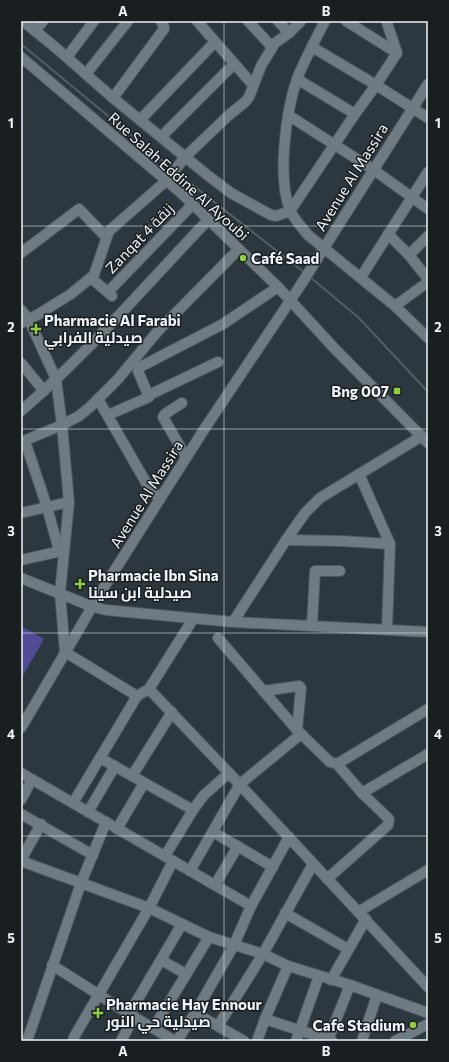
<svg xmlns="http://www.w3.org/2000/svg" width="449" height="1062" font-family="Commissioner,Cairo,sans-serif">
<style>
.green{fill:#514a95}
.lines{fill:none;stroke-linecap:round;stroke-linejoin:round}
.stream{stroke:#505f60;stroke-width:2}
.minor-casing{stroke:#4d565c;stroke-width:12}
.minor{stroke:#6f7a83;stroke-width:10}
.grid{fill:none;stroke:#eef4f9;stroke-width:1;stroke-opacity:0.55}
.poi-dot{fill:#91cd40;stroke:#191e21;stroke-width:1.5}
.labels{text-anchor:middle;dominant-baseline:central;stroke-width:3;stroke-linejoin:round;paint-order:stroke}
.street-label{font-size:15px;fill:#eef4f9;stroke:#191e21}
.poi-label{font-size:15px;font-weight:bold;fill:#eef4f9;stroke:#191e21;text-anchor:start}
.neatline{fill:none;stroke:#eef4f9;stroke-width:1.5}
.grid-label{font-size:13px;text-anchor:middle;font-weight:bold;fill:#eef4f9}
</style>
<rect width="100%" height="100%" fill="#2d373f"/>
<polygon class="green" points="21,626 44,639 21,679"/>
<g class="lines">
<g class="stream">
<polyline points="21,44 171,168"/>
<polyline points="176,172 305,273"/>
<polyline points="310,277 359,318 428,392"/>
</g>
<g class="minor-casing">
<g id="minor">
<polyline points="23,21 55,47 113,98 206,174 231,193 271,215 276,216 290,211 355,114 376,85 397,53"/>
<polyline points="197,21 253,85"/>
<polyline points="248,21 272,47"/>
<polyline points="278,21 289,33"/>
<path d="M 325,21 C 315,40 305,59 297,79 C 286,111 277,178 290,210 C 294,219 302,228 308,235 L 395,306 L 428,338"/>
<polyline points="346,21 397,53"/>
<polyline points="387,21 388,26 397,53"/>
<polyline points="35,31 43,21"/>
<polyline points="312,47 376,85 428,118"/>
<polyline points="21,57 181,193 278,287 335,349 428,443"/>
<polyline points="67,57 94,21"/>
<polyline points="86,74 128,21"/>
<polyline points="297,79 355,114"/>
<polyline points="113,98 164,29 164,27 161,21"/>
<polyline points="288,115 374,170 428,209"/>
<polyline points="140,120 215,42"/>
<polyline points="161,137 234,64"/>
<polyline points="388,234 409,255 428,279"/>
<polyline points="21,253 79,209 106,237"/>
<polyline points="409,255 428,236"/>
<polyline points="361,277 428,172"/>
<polyline points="91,278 112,296"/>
<polyline points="108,292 192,205"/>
<polyline points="395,306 428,282"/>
<polyline points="21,310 28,318 56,379 62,425 69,502 60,593 65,652 137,696"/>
<polyline points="21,323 39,314 58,302 71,294 94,275 109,231 166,181 185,157 229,115 245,102 249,97 261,66 275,43 289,33 301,21"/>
<polyline points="21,363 44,391"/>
<polyline points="149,395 218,362"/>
<polyline points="98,399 148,486 160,499"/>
<polyline points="182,403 165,414 163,417 186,457"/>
<path d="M 21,411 C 89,352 147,284 208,220"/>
<polyline points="108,415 149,397 138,371 140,367 223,324 278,287"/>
<polyline points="21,442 62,425 79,416 90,407 118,379 157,332 239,249"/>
<polyline points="359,474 390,544 387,629"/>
<polyline points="21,513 69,502"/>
<polyline points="286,540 342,541 390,544"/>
<polyline points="21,560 57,552 58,547 47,507 25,441"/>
<polyline points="21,578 93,607 106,610 233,622 428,632"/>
<polyline points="233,622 286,540 305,513 320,498 422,436"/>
<polyline points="312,625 315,571 340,571"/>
<polyline points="218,638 297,730 330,762 337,764 362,793 389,819 388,825 327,879"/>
<polyline points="149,689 229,773 428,987"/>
<polyline points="263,691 299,686 301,688 297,730"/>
<polyline points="21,728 99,595 205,428 300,286 428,84"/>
<polyline points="100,758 193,810"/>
<polyline points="337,764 428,709"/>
<polyline points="21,773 251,906"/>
<polyline points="132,776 172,712"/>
<polyline points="362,793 428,754"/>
<polyline points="21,800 32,779"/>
<polyline points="73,803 137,696 149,689 193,619"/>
<polyline points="88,812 115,766"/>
<polyline points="21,814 93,855"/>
<polyline points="117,829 144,783"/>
<polyline points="213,832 273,867"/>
<polyline points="165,856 193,810 204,795 229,773"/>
<polyline points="21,860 41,824"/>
<polyline points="21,861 149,908 209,937 263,954 288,966 350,985 428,1013"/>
<polyline points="190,871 240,784 301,734"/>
<polyline points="215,885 238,846"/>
<polyline points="358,912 428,870"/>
<polyline points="285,913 348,949"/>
<polyline points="161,960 186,974"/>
<polyline points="52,965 134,1017 175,1041"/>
<polyline points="331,980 366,919"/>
<polyline points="195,1013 244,1041"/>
<polyline points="129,1014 182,924"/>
<polyline points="265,1019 332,1041"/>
<polyline points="218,1026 263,954 313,864"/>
<polyline points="154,1027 209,937"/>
<polyline points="328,1040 350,985"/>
<polyline points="27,1041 81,883 106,822"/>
<polyline points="73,1041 74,1037 149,908 173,861"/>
<polyline points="121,1041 134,1017"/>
<polyline points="177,1041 195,1013 234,945 251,906 289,837"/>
<polyline points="257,1041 265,1019 288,966"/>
<polyline points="296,1041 319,976"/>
<polyline points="362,1041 377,995"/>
<polyline points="395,1041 428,1024"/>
</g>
</g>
<use href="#minor" class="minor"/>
</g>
<path class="grid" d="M 224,21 L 224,1041M 21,226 L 428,226M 21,429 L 428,429M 21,633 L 428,633M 21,836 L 428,836"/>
<g class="poi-dot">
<circle cx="243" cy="258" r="4"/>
<path d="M34 323h4v4h4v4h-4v4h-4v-4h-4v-4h4z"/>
<rect x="393" y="387" width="8" height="8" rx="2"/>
<path d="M78 578h4v4h4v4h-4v4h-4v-4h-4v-4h4z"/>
<path d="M96 1007h4v4h4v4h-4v4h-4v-4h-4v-4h4z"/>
<circle cx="413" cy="1025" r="4"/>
</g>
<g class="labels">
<g class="street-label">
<text transform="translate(179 176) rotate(42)">Rue Salah Eddine Al Ayoubi</text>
<text transform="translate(351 177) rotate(-58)">Avenue Al Massira</text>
<text transform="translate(139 238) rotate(-46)">Zanqat 4 زنقة</text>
<text transform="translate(146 494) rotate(-58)">Avenue Al Massira</text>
</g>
<g class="poi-label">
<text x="251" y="258">Café Saad</text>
<text x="44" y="320">Pharmacie Al Farabi<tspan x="44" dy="17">صيدلية الفرابي</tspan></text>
<text x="389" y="391" text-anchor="end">Bng 007</text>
<text x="88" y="575">Pharmacie Ibn Sina<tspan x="88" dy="17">صيدلية ابن سينا</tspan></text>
<text x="106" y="1004">Pharmacie Hay Ennour<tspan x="106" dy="17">صيدلية حي النور</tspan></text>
<text x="405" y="1025" text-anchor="end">Cafe Stadium</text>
</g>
</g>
<rect width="449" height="1062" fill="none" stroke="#191e21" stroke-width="44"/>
<rect x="22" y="22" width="405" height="1018" class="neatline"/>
<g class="grid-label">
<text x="123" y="16">A</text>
<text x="326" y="16">B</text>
<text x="11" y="128">1</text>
<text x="438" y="128">1</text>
<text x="11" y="332">2</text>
<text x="438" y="332">2</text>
<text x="11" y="536">3</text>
<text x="438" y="536">3</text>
<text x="11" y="739">4</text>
<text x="438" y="739">4</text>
<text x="11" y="943">5</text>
<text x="438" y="943">5</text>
<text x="123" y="1056">A</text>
<text x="326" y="1056">B</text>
</g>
</svg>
